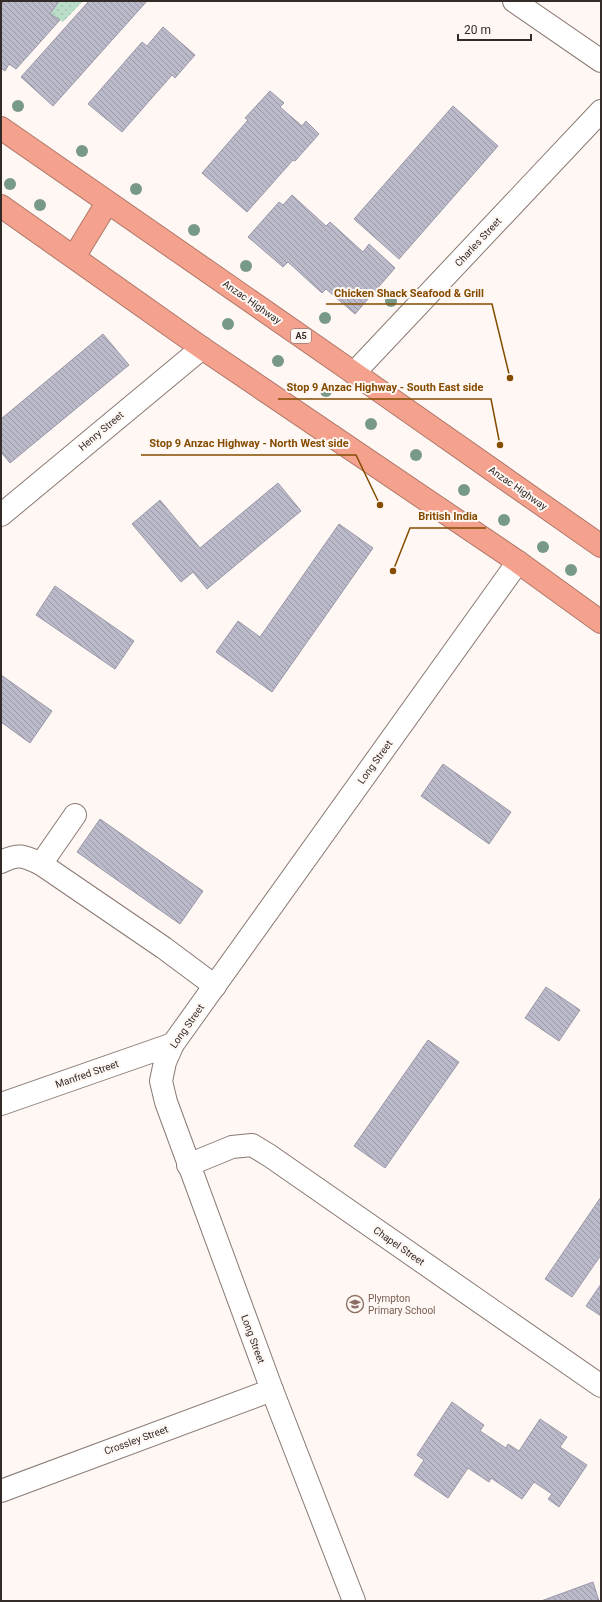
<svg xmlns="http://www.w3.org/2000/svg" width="602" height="1602" font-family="Roboto,sans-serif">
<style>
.green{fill:url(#green-dots)}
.building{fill:url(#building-back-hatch);stroke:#9b99a9}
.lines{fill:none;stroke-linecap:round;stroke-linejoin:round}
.minor-casing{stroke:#897972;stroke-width:24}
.highway-casing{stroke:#b0786a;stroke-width:24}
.minor{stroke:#fff;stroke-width:22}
.highway{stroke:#f4a28d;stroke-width:22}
.tree{fill:#799988}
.labels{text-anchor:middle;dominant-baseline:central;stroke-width:4;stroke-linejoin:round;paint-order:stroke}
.shield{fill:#fef7f3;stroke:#6f6865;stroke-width:1}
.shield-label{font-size:9px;font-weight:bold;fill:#322b28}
.street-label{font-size:10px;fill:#322b28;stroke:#fef7f3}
.education-label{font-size:10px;fill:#785e54;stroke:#fef7f3;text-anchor:start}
.leader{fill:none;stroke:#854c01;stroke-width:1.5}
.callout-dot{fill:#854c01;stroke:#fef7f3;stroke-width:1.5}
.callout-label{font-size:11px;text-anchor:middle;font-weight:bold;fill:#854c01;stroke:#fef7f3;stroke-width:4;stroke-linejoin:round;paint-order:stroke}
</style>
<defs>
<pattern id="green-dots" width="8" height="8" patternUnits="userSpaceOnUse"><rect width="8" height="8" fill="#baddc8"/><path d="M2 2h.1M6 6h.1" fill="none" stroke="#a0beac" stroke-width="1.8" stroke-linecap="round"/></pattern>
<pattern id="building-back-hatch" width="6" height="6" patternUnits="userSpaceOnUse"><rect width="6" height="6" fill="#bbbaca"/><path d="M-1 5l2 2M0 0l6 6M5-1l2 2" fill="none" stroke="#9997a4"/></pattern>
</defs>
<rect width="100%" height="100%" fill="#fef7f3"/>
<polygon class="green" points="59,1 83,1 63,22 50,14"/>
<g class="building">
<polygon points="1,1 59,1 50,14 60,20 16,69 9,64 5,71 1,68"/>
<polygon points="89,1 147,1 53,106 21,77"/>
<polygon points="163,27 195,55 175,78 172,75 122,132 88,104 142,42 147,46"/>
<polygon points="270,91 284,103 280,107 302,126 306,121 319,134 295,161 293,160 247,212 202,173 248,120 245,118"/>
<polygon points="453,106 498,146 399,259 354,219"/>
<polygon points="292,195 326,226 330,222 363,252 369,244 395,268 355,314 326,289 322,293 288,262 283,267 248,237 279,202 283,205"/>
<polygon points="103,334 129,365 10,463 1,452 1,419"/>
<polygon points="278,483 301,511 207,589 193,572 181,582 132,524 160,500 200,548"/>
<polygon points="339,524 373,548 272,692 216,652 238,621 260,637"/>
<polygon points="55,586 134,641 115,669 36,615"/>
<polygon points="1,675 52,711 30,743 1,722"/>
<polygon points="443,764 511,812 489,844 421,796"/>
<polygon points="100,819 203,891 180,924 77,852"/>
<polygon points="546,987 580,1010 559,1041 525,1018"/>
<polygon points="428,1040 459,1062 385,1168 354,1146"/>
<polygon points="601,1197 601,1255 572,1297 545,1279"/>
<polygon points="601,1284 601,1316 586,1306"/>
<polygon points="452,1402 484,1425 480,1431 506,1448 508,1444 519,1451 540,1419 567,1437 560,1447 587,1465 559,1507 548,1499 552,1494 534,1482 522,1499 491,1478 489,1482 468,1468 448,1498 414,1475 424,1460 417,1455"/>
<polygon points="593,1582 599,1601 541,1601"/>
</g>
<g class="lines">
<g class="minor-casing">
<g id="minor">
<polyline points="514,1 601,61"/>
<polyline points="354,373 601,111"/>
<polyline points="1,515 202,348"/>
<polyline points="75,815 41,864 164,948 215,986"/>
<path d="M 1,862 C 19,853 24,856 41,864"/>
<polyline points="1,1104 173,1044"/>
<polyline points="188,1165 232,1147 252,1145 270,1156 601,1386"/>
<polyline points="1,1491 272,1390"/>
<polyline points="354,1601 272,1390 166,1102 161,1081 165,1062 173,1044 518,562"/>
</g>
</g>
<g class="highway-casing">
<g id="highway">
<polyline points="1,128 354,373 601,546"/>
<polyline points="1,206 202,348 518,562 601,622"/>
<polyline points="74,257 107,203"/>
</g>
</g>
<use href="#minor" class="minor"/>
<use href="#highway" class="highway"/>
</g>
<g class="tree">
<circle cx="18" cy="106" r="6"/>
<circle cx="82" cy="151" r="6"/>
<circle cx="10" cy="184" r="6"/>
<circle cx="136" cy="189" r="6"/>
<circle cx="40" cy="205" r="6"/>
<circle cx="194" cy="230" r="6"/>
<circle cx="246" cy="266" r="6"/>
<circle cx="391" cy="301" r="6"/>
<circle cx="325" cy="318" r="6"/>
<circle cx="228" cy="324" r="6"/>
<circle cx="278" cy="361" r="6"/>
<circle cx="326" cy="391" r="6"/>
<circle cx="371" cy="424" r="6"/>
<circle cx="416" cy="455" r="6"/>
<circle cx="464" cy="490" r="6"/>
<circle cx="504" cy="520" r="6"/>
<circle cx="543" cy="547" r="6"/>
<circle cx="571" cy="570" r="6"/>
</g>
<defs>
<g id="school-ring" transform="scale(0.9)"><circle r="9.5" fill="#fef7f3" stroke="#8d6e63" stroke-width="1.5"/><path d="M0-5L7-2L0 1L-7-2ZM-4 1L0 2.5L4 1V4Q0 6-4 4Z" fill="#8d6e63"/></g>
</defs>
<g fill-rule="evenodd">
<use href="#school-ring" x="355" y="1304"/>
</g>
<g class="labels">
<rect class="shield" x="291" y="329" width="20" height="14" rx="3"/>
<g class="shield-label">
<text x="301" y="336">A5</text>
</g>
<g class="street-label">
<text transform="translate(478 242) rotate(-47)">Charles Street</text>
<text transform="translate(252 302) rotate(35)">Anzac Highway</text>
<text transform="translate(101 431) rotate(-40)">Henry Street</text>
<text transform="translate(518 488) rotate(35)">Anzac Highway</text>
<text transform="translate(375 762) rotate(-54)">Long Street</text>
<text transform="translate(187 1026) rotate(-55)">Long Street</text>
<text transform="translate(87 1074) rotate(-19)">Manfred Street</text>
<text transform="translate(399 1246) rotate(35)">Chapel Street</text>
<text transform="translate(253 1339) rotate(70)">Long Street</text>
<text transform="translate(136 1440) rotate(-20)">Crossley Street</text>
</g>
<g class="education-label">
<text x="368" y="1298">Plympton<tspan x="368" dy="12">Primary School</tspan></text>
</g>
</g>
<path class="leader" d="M510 378L492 304H326M500 445L491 399H278M380 505L356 455H141M393 571L410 528H486"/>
<g class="callout-dot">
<circle cx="510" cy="378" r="4"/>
<circle cx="500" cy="445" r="4"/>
<circle cx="380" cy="505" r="4"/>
<circle cx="393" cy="571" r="4"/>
</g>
<g class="callout-label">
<text x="409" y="297">Chicken Shack Seafood &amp; Grill</text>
<text x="385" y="391">Stop 9 Anzac Highway - South East side</text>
<text x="249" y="447">Stop 9 Anzac Highway - North West side</text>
<text x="448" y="520">British India</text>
</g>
<rect width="602" height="1602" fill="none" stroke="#322b28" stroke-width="4"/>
<path d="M458 34v6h73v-6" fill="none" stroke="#322b28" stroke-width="2"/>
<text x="464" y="34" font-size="12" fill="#322b28" stroke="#fef7f3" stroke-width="3" paint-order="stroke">20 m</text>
</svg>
